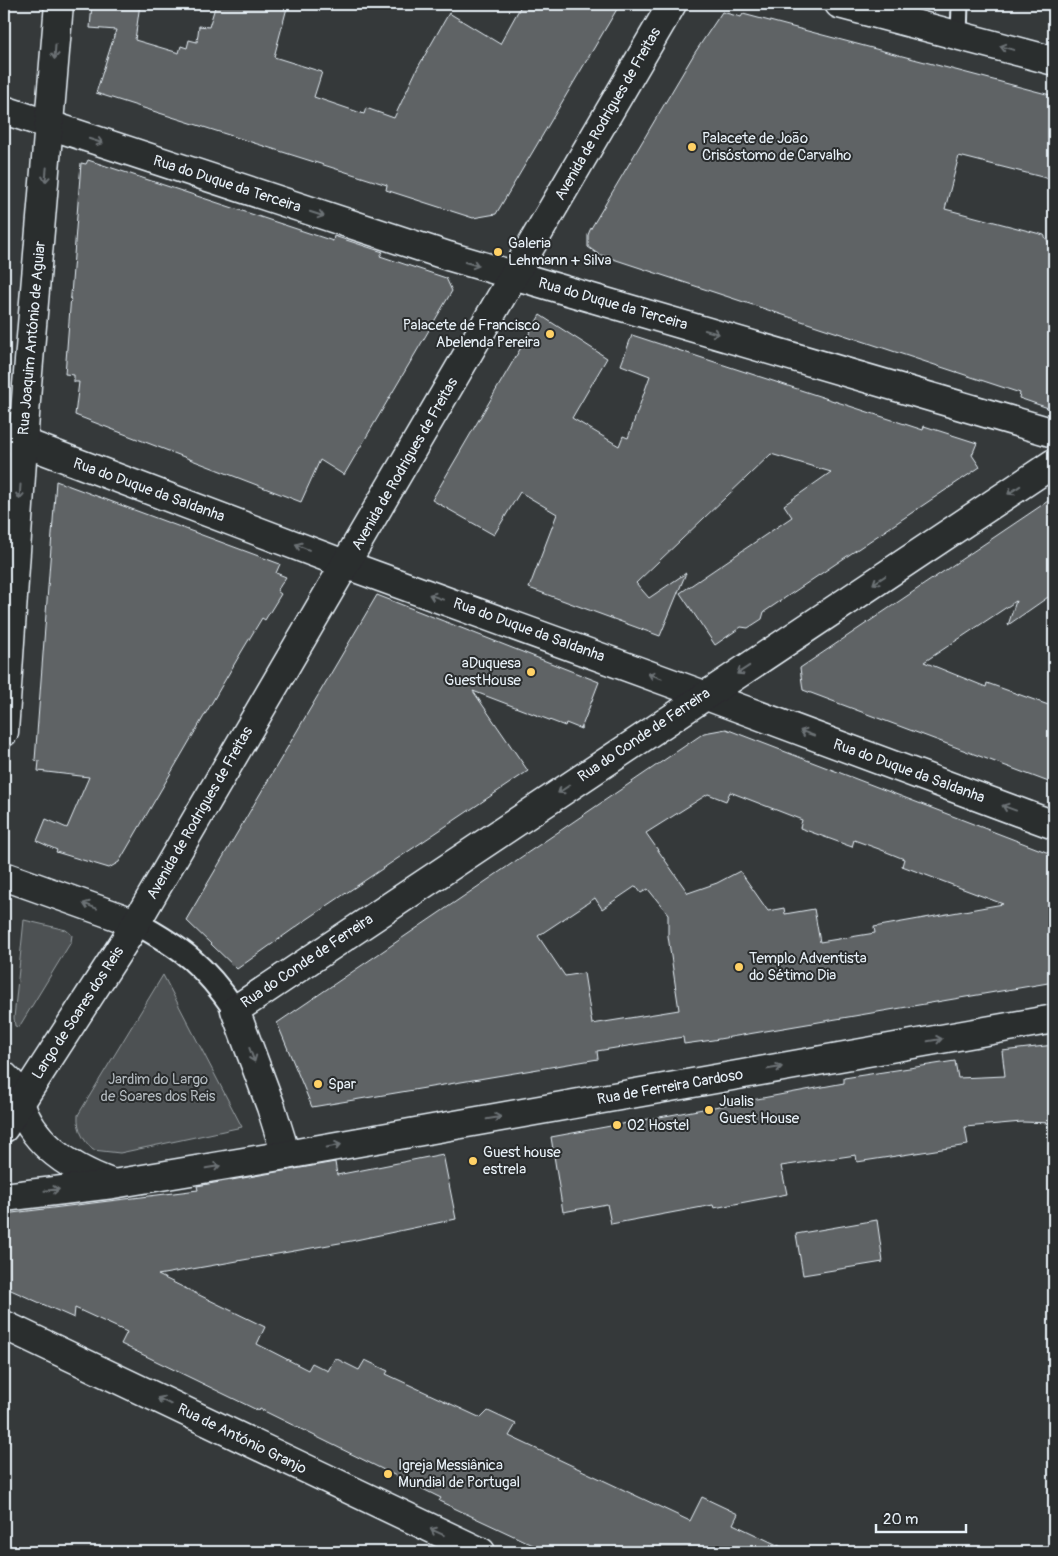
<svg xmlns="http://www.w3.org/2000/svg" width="1058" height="1556" font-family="Pangolin,sans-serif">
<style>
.green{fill:#4d5152;stroke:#9aa1a5}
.building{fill:#5f6365;stroke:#e8f1f8;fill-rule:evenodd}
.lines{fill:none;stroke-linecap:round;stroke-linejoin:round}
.service-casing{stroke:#e8f1f8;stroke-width:19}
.pedestrian-casing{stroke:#e8f1f8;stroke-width:26}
.minor-casing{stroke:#e8f1f8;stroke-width:31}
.tertiary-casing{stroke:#e8f1f8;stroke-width:31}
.secondary-casing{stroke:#e8f1f8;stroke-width:31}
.service{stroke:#2a2d2e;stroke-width:15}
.pedestrian{stroke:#2a2d2e;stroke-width:22}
.minor{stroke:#2a2d2e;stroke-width:28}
.tertiary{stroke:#2a2d2e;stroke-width:28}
.secondary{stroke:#2a2d2e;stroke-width:28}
.oneway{stroke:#6c7275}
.poi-dot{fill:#ffd166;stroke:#2a2d2e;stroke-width:2}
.labels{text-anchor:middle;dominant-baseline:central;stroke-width:4;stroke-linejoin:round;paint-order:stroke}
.street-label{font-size:15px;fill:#e8f1f8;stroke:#2a2d2e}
.poi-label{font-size:15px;fill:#e8f1f8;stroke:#2a2d2e;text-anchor:start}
.park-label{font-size:15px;fill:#b2b9be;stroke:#2a2d2e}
</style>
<rect width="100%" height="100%" fill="#35393a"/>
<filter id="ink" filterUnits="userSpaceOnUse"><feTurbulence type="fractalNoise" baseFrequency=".02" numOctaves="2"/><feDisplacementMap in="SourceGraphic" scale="10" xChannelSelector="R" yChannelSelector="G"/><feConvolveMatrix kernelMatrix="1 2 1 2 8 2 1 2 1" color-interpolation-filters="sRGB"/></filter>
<g filter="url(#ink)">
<g class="green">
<polygon points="24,920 66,930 72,935 71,942 19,1027 15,1026 14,1018"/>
<path d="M 163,975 L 242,1127 L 120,1153 L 93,1150 C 83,1140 77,1129 78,1115 Z"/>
</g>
<g class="building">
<polygon points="92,4 140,4 135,40 179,53 181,46 187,48 189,40 197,42 199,26 209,27 216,4 288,4 274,57 322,72 314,97 364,114 366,108 394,118 417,69 449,13 500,44 522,4 620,4 496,214 473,218 386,190 387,185 96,93 116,30 90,28"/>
<polygon points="722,12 741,17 743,14 1054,96 1054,180 959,156 945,209 1044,235 1054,251 1054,410 1019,398 1020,393 598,254 588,247 588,235 590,230 694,54"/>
<polygon points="88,160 333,241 334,236 383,252 380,256 446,278 452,291 344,475 320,460 301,502 75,415 79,382 74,382 74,375 65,374 81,163 86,164"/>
<polygon points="540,315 607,358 572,418 619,446 623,436 628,438 650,376 621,365 632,335 923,430 924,426 977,443 972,455 980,467 764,612 762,619 748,628 741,627 715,645 680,593 792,517 784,505 831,472 771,454 636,583 649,598 686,573 660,636 529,588 557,514 520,492 494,535 432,500"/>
<polygon points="56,481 280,564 276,573 286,577 277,591 281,594 265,620 262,618 242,651 119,862 109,868 56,852 57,850 37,841 46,819 67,828 89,777 38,771 39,761 35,760"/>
<polygon points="1054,497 1054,593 1008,625 1016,601 924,662 986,687 987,683 1054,707 1054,784 803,690 800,668"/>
<polygon points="377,595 599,682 581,729 566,723 565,726 473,691 528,771 303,922 237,969 186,920"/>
<path d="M 726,729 L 1054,855 L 1054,982 L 713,1040 L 684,1044 L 683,1037 L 597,1051 L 598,1059 L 312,1107 L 277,1023 L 704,733 ZM 730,792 L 802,820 L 800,828 L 852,847 L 854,840 L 879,849 L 904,859 L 902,866 L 1003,904 L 874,927 L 875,933 L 820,942 L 814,909 L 785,914 L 784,908 L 768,911 L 740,871 L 717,883 L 688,893 L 646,833 L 708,794 L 726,801 ZM 636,886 L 641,893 L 648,889 L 668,914 L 668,936 L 679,1010 L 592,1024 L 584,973 L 565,976 L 538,936 L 595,898 L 602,909 Z"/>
<polygon points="1054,1045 1054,1123 1022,1122 965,1127 968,1145 857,1162 856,1155 781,1166 787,1194 714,1208 713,1205 611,1224 607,1204 563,1212 551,1137 844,1083 844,1078 955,1061 958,1078 1005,1076 1002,1051"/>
<polygon points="443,1154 456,1219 351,1241 158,1275 265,1327 257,1344 308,1370 312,1363 328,1371 335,1358 359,1370 365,1360 388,1371 386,1374 481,1418 488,1411 516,1424 509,1436 690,1521 702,1497 738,1514 733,1524 792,1552 548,1552 439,1501 441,1498 260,1409 259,1411 121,1344 127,1332 75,1308 74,1318 4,1287 4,1214 198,1190 197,1186 335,1162 337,1175"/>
<polygon points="877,1220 883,1262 803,1275 796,1234"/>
</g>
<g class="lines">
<g class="service-casing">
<polyline id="service" points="959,35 960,4"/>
</g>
<g class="pedestrian-casing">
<path id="pedestrian" d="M 136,923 C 183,949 204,965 235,1010"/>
</g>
<g class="minor-casing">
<g id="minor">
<polyline points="839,4 1054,61"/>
<polyline points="4,110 448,256 1054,433"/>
<polyline points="4,435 347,565 704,695 1054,825"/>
<polyline points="4,732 27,385 59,4"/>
<polyline points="4,876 136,923"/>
<polyline points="4,1076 13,1085 20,1103"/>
<polyline points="286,1155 271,1107 235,1010 1054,463"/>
<polyline points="4,1325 481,1552"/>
</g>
</g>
<g class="tertiary-casing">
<g id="tertiary">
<path d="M 20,1103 C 33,1145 73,1169 111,1183"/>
<polyline points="4,1197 113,1184 286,1155 1054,1019"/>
</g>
</g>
<g class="secondary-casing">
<polyline id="secondary" points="4,1128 130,933 672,4"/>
</g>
<use href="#service" class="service"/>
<use href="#pedestrian" class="pedestrian"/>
<use href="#minor" class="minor"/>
<use href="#tertiary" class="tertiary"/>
<use href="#secondary" class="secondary"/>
</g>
<defs><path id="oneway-shaft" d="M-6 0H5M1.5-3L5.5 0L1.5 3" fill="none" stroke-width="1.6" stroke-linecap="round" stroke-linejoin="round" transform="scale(1.25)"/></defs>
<g class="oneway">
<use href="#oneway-shaft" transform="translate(1007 48) rotate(-165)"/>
<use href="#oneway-shaft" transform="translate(55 52) rotate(94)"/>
<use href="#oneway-shaft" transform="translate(96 141) rotate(18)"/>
<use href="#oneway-shaft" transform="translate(46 175) rotate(95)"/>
<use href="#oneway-shaft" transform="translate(317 214) rotate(18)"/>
<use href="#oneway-shaft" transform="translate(472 264) rotate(16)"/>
<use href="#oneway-shaft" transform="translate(712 332) rotate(16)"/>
<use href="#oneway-shaft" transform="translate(1014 490) rotate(146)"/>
<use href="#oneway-shaft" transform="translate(20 492) rotate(94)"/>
<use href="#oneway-shaft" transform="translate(302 547) rotate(-158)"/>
<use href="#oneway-shaft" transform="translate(879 580) rotate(146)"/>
<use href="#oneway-shaft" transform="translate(436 597) rotate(-160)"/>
<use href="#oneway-shaft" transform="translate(743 670) rotate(147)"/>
<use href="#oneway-shaft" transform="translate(655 676) rotate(-160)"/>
<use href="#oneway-shaft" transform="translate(807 733) rotate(-160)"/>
<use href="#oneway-shaft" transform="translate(564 789) rotate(146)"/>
<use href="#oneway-shaft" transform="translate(1009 808) rotate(-160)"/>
<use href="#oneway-shaft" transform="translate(90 906) rotate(-159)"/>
<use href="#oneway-shaft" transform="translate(935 1040) rotate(-10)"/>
<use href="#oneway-shaft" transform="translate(252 1055) rotate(69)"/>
<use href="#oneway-shaft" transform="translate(775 1068) rotate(-10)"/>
<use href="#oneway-shaft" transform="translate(494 1118) rotate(-10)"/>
<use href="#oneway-shaft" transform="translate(334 1146) rotate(-11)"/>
<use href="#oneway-shaft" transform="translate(213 1167) rotate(-10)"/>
<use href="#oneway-shaft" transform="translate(52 1190) rotate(-6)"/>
<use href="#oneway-shaft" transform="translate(164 1401) rotate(-154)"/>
<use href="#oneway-shaft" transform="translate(437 1532) rotate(-155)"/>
</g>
</g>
<g class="poi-dot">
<circle cx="692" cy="147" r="5"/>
<circle cx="498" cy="252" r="5"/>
<circle cx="550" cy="334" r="5"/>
<circle cx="531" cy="672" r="5"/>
<circle cx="739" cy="967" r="5"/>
<circle cx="318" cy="1084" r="5"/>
<circle cx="709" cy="1110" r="5"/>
<circle cx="617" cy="1125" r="5"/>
<circle cx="473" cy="1161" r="5"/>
<circle cx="388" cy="1474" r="5"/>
</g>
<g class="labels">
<g class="street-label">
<text transform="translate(608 114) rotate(-60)">Avenida de Rodrigues de Freitas</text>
<text transform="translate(227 184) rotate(18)">Rua do Duque da Terceira</text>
<text transform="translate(613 304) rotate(16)">Rua do Duque da Terceira</text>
<text transform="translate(32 338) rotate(-85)">Rua Joaquim António de Aguiar</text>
<text transform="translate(405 464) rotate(-60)">Avenida de Rodrigues de Freitas</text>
<text transform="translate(149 490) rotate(20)">Rua do Duque da Saldanha</text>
<text transform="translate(529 630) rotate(20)">Rua do Duque da Saldanha</text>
<text transform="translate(644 735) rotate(-34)">Rua do Conde de Ferreira</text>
<text transform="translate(909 771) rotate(20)">Rua do Duque da Saldanha</text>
<text transform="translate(200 813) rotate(-60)">Avenida de Rodrigues de Freitas</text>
<text transform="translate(307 961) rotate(-34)">Rua do Conde de Ferreira</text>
<text transform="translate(78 1013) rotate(-57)">Largo de Soares dos Reis</text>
<text transform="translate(670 1087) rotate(-10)">Rua de Ferreira Cardoso</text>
<text transform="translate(242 1439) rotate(26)">Rua de António Granjo</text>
</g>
<g class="poi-label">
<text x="702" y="138">Palacete de João<tspan x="702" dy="17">Crisóstomo de Carvalho</tspan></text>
<text x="508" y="243">Galeria<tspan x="508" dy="17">Lehmann + Silva</tspan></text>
<text x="540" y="325" text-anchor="end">Palacete de Francisco<tspan x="540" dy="17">Abelenda Pereira</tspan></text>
<text x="521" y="663" text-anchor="end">aDuquesa<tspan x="521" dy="17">GuestHouse</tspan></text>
<text x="749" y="958">Templo Adventista<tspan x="749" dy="17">do Sétimo Dia</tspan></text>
<text x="328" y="1084">Spar</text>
<text x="719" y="1101">Jualis<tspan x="719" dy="17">Guest House</tspan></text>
<text x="627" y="1125">O2 Hostel</text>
<text x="483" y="1152">Guest house<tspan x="483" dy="17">estrela</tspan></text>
<text x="398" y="1465">Igreja Messiânica<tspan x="398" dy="17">Mundial de Portugal</tspan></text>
</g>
<g class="park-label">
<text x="158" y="1079">Jardim do Largo<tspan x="158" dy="17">de Soares dos Reis</tspan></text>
</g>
</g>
<rect width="1058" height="1556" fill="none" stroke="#2a2d2e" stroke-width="20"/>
<rect x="10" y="10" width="1038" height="1536" fill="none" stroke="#e8f1f8" stroke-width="2" filter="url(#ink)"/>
<path d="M876 1524v8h90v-8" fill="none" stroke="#e8f1f8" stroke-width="2.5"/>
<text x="883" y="1524" font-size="15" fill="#e8f1f8" stroke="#2a2d2e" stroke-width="4" paint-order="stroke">20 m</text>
</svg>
